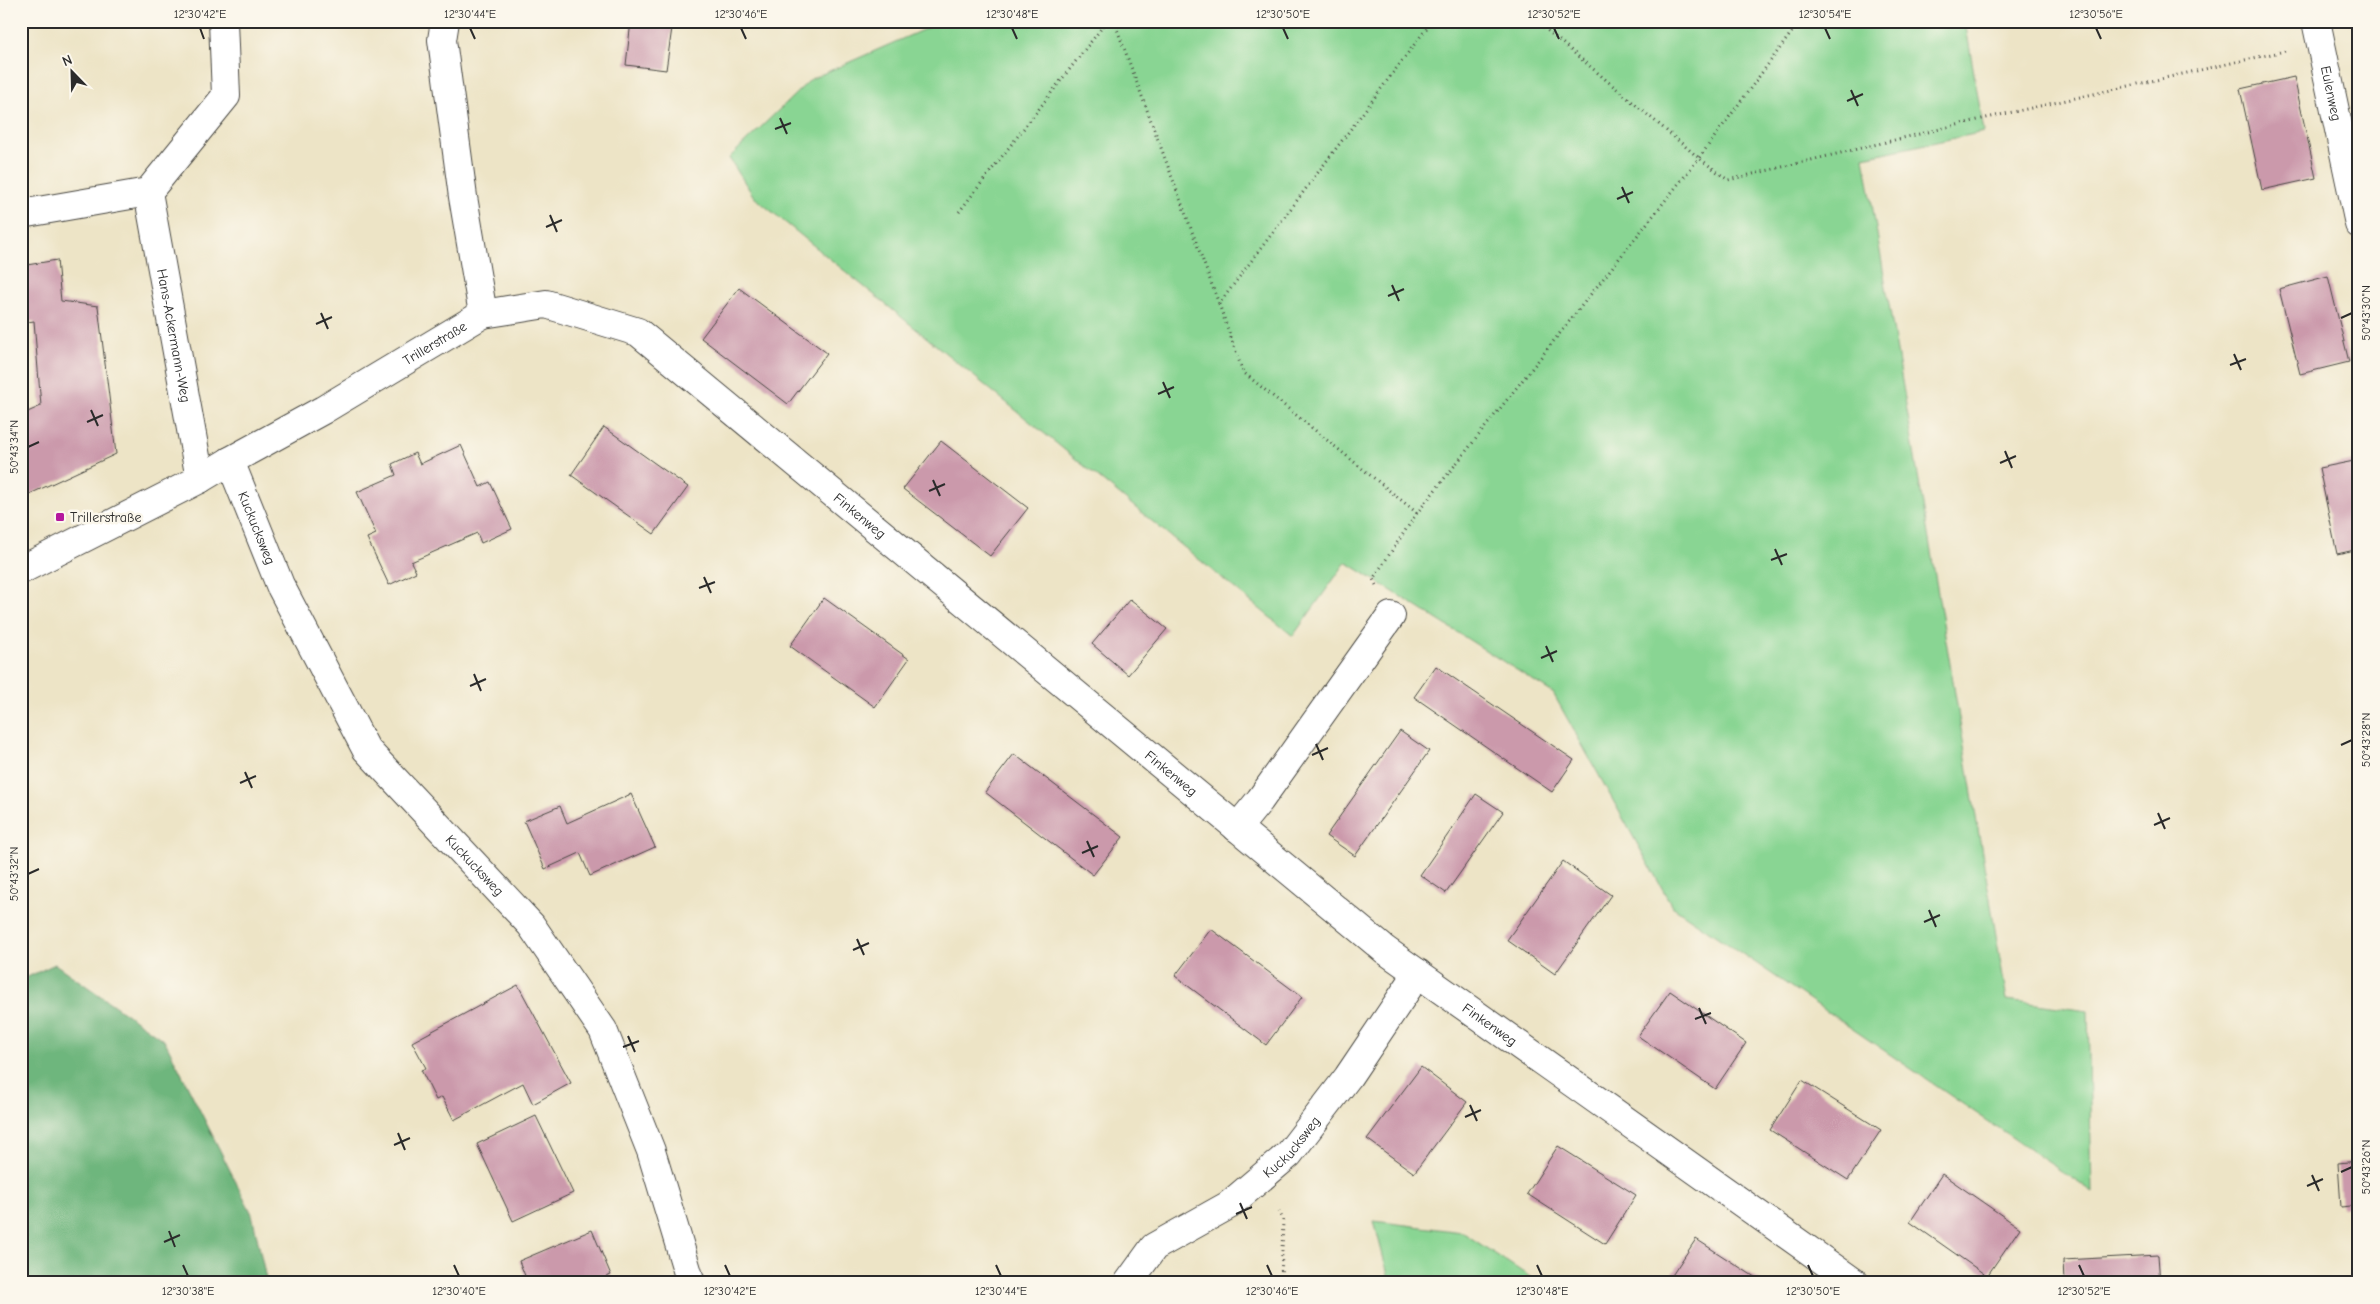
<svg xmlns="http://www.w3.org/2000/svg" width="2380" height="1304" font-family="'Comic Neue',sans-serif">
<style>
.green{fill:#89d593;stroke:#5a805f}
.forest{fill:#6eb67d;stroke:#4c7054}
.building{fill:#cb99ab}
.lines{fill:none;stroke-linecap:round;stroke-linejoin:round}
.minor-casing{stroke:#484742;stroke-width:30}
.path{stroke:#484742;stroke-width:3;stroke-dasharray:1 4;stroke-linecap:butt}
.minor{stroke:#fff;stroke-width:28}
.ticks{fill:none;stroke:#2b2b2b;stroke-width:2}
.poi-dot{fill:#b5179e;stroke:#fbf7ec;stroke-width:2}
.labels{text-anchor:middle;dominant-baseline:central;stroke-width:5;stroke-linejoin:round;paint-order:stroke}
.street-label{font-size:14px;fill:#2b2b2b;stroke:#fbf7ec}
.poi-label{font-size:14px;fill:#2b2b2b;stroke:#fbf7ec;text-anchor:start}
.neatline{fill:none;stroke:#2b2b2b;stroke-width:2}
.ticks-label{font-size:12px;text-anchor:middle;fill:#2b2b2b}
</style>
<rect width="100%" height="100%" fill="#fbf7ec"/>
<filter id="ink" filterUnits="userSpaceOnUse"><feTurbulence type="fractalNoise" baseFrequency=".02" numOctaves="2"/><feDisplacementMap in="SourceGraphic" scale="10" xChannelSelector="R" yChannelSelector="G"/><feConvolveMatrix kernelMatrix="1 2 1 2 8 2 1 2 1" color-interpolation-filters="sRGB"/></filter>
<filter id="wash" filterUnits="userSpaceOnUse"><feTurbulence type="fractalNoise" baseFrequency=".0096" numOctaves="4" result="noise"/><feDisplacementMap in="SourceGraphic" scale="20" xChannelSelector="R" yChannelSelector="G"/><feGaussianBlur stdDeviation="1.12" result="paint"/><feColorMatrix in="noise" values="0 0 0 0 0 0 0 0 0 0 0 0 0 0 0 0 0 1.4 0 .05"/><feComposite in="paint" operator="in"/></filter>
<g filter="url(#wash)">
<rect width="100%" height="100%" fill="#ede4c6"/>
<g class="green">
<polygon points="943,21 1965,21 1984,132 1864,157 2007,1000 2088,1011 2092,1192 1672,906 1553,693 1346,562 1293,636 754,197 729,158 811,79"/>
<polygon points="1374,1221 1462,1232 1539,1283 1390,1283"/>
</g>
<polygon class="forest" points="55,964 165,1041 252,1214 267,1283 21,1283 21,980"/>
<g id="blocks">
<g class="building">
<polygon points="631,21 673,21 666,70 626,65"/>
<polygon points="2294,77 2316,178 2262,190 2240,89"/>
<polygon points="57,260 61,301 98,306 116,454 21,498 21,415 41,406 34,321 21,323 21,266"/>
<polygon points="2328,276 2349,362 2300,374 2279,289"/>
<polygon points="739,288 827,353 788,404 701,338"/>
<polygon points="604,427 688,487 654,534 571,475"/>
<polygon points="941,441 1028,508 990,556 903,489"/>
<polygon points="461,445 480,487 490,482 512,529 481,543 477,533 411,562 416,572 389,585 367,538 376,534 357,492 396,475 392,464 415,453 420,464"/>
<polygon points="2359,460 2359,549 2337,554 2319,468"/>
<polygon points="824,598 909,659 875,707 790,646"/>
<polygon points="1130,599 1167,629 1128,675 1092,644"/>
<polygon points="2359,638 2359,651 2358,651 2355,639"/>
<polygon points="1436,666 1574,760 1552,792 1414,697"/>
<polygon points="1400,731 1429,751 1355,856 1326,836"/>
<polygon points="1014,754 1123,837 1093,875 985,792"/>
<polygon points="631,794 655,847 590,876 580,853 545,869 524,821 560,806 567,823"/>
<polygon points="1476,794 1503,812 1446,893 1420,875"/>
<polygon points="1563,861 1611,895 1555,974 1507,940"/>
<polygon points="1211,929 1302,997 1266,1045 1175,976"/>
<polygon points="518,985 571,1083 533,1104 523,1083 454,1120 442,1097 436,1100 421,1070 426,1068 412,1042"/>
<polygon points="1670,991 1746,1043 1715,1089 1638,1036"/>
<polygon points="1421,1067 1467,1102 1414,1173 1367,1139"/>
<polygon points="1802,1080 1881,1130 1848,1180 1770,1130"/>
<polygon points="536,1116 573,1193 513,1221 477,1144"/>
<polygon points="1558,1146 1636,1195 1605,1244 1527,1194"/>
<polygon points="2359,1161 2359,1205 2341,1207 2338,1163"/>
<polygon points="1942,1174 2020,1228 1987,1276 1910,1222"/>
<polygon points="592,1230 611,1275 592,1283 528,1283 519,1261"/>
<polygon points="1696,1239 1764,1283 1667,1283"/>
<polygon points="2158,1255 2160,1283 2064,1283 2063,1260"/>
<polygon points="2359,1280 2359,1283 2345,1283 2345,1281"/>
</g>
</g>
</g>
<g filter="url(#ink)">
<use href="#blocks" fill-opacity="0" stroke="#484742" stroke-width="1"/>
<g class="lines">
<g class="minor-casing">
<g id="minor">
<path id="s1" d="M 2316,21 L 2359,224"/>
<path id="s2" d="M 148,192 L 200,479"/>
<polyline points="21,214 148,192 226,96 223,21"/>
<path id="s3" d="M 483,314 L 546,304 L 638,332 L 1385,950 L 1855,1283"/>
<path id="s4" d="M 230,461 L 280,585 L 366,749 L 531,925 L 603,1030 L 651,1151 L 691,1283"/>
<path id="s5" d="M 21,570 L 200,479 L 230,461 L 323,410 L 483,314 L 463,197 L 442,40 L 445,21"/>
<polyline points="1237,828 1260,800 1391,616"/>
<path id="s6" d="M 1128,1283 L 1154,1247 L 1229,1205 L 1289,1154 L 1348,1077 L 1418,973"/>
</g>
</g>
<g class="path">
<polyline points="1114,21 1219,304"/>
<polyline points="1536,21 1699,158 1728,180 1982,119 2285,51"/>
<polyline points="959,212 1107,21"/>
<polyline points="1417,513 1243,372 1219,304 1432,21"/>
<polyline points="1376,585 1373,579 1417,513 1699,158 1800,21"/>
<polyline points="1279,1211 1283,1220 1281,1283"/>
</g>
<use href="#minor" class="minor"/>
</g>
</g>
<path class="ticks" d="M 200,28 L 204,39M 470,28 L 475,39M 741,28 L 746,39M 1012,28 L 1017,39M 1283,28 L 1288,39M 1554,28 L 1559,39M 1825,28 L 1830,39M 2096,28 L 2101,39M 1851,90 L 1858,106M 1847,101 L 1863,94M 780,118 L 787,134M 775,129 L 791,123M 1622,187 L 1629,203M 1617,199 L 1633,192M 550,215 L 557,232M 546,227 L 562,220M 1392,285 L 1399,301M 1388,296 L 1404,289M 321,313 L 328,329M 2341,318 L 2352,313M 316,324 L 332,317M 2234,354 L 2241,370M 2230,365 L 2246,359M 1163,382 L 1170,398M 1158,394 L 1174,387M 91,410 L 98,426M 87,422 L 103,415M 28,447 L 39,442M 2005,451 L 2012,468M 2000,463 L 2016,456M 933,480 L 940,496M 929,491 L 945,484M 1775,549 L 1782,565M 1771,560 L 1787,554M 704,577 L 711,593M 699,588 L 715,582M 1546,646 L 1553,662M 1541,658 L 1557,651M 474,674 L 481,691M 470,686 L 486,679M 1316,744 L 1323,760M 2341,745 L 2352,740M 1312,755 L 1328,748M 245,772 L 252,788M 240,783 L 256,776M 2158,813 L 2165,829M 2154,825 L 2170,818M 1087,841 L 1094,857M 1082,853 L 1098,846M 28,874 L 39,869M 1929,910 L 1936,927M 1924,922 L 1940,915M 857,939 L 864,955M 853,950 L 869,943M 1699,1008 L 1706,1024M 1695,1019 L 1711,1013M 628,1036 L 635,1052M 623,1047 L 639,1041M 1470,1105 L 1477,1121M 1465,1117 L 1481,1110M 398,1133 L 405,1150M 394,1145 L 410,1138M 2341,1172 L 2352,1167M 2312,1175 L 2319,1191M 2307,1186 L 2323,1179M 1240,1203 L 1247,1219M 1236,1214 L 1252,1207M 169,1231 L 175,1247M 164,1242 L 180,1235M 183,1265 L 188,1276M 454,1265 L 459,1276M 725,1265 L 730,1276M 996,1265 L 1001,1276M 1267,1265 L 1272,1276M 1537,1265 L 1542,1276M 1808,1265 L 1813,1276M 2079,1265 L 2084,1276"/>
<rect class="poi-dot" x="55" y="512" width="10" height="10" rx="2.5"/>
<g class="labels">
<g class="street-label">
<text stroke="none"><textPath href="#s1" startOffset="74">Eulenweg</textPath></text>
<text stroke="none"><textPath href="#s2" startOffset="146">Hans-Ackermann-Weg</textPath></text>
<text stroke="none"><textPath href="#s5" startOffset="472">Trillerstraße</textPath></text>
<text stroke="none"><textPath href="#s3" startOffset="448">Finkenweg</textPath></text>
<text stroke="none"><textPath href="#s4" startOffset="72">Kuckucksweg</textPath></text>
<text stroke="none"><textPath href="#s3" startOffset="852">Finkenweg</textPath></text>
<text stroke="none"><textPath href="#s4" startOffset="478">Kuckucksweg</textPath></text>
<text stroke="none"><textPath href="#s3" startOffset="1258">Finkenweg</textPath></text>
<text stroke="none"><textPath href="#s6" startOffset="216">Kuckucksweg</textPath></text>
</g>
<g class="poi-label">
<text x="70" y="517">Trillerstraße</text>
</g>
</g>
<rect width="2380" height="1304" fill="none" stroke="#fbf7ec" stroke-width="55"/>
<g transform="translate(72 72) rotate(337)" stroke="#fbf7ec" stroke-width="4" paint-order="stroke">
<path d="M0-4L9 19L0 12L-9 19Z" fill="#2b2b2b"/>
<text y="-8" font-size="14" font-weight="bold" text-anchor="middle" fill="#2b2b2b">N</text>
</g>
<rect x="28" y="28" width="2324" height="1248" class="neatline"/>
<g class="ticks-label">
<text x="200" y="18">12°30'42"E</text>
<text x="470" y="18">12°30'44"E</text>
<text x="741" y="18">12°30'46"E</text>
<text x="1012" y="18">12°30'48"E</text>
<text x="1283" y="18">12°30'50"E</text>
<text x="1554" y="18">12°30'52"E</text>
<text x="1825" y="18">12°30'54"E</text>
<text x="2096" y="18">12°30'56"E</text>
<text transform="translate(2366 313) rotate(-90)" y="4">50°43'30"N</text>
<text transform="translate(14 447) rotate(-90)" y="4">50°43'34"N</text>
<text transform="translate(2366 740) rotate(-90)" y="4">50°43'28"N</text>
<text transform="translate(14 874) rotate(-90)" y="4">50°43'32"N</text>
<text transform="translate(2366 1167) rotate(-90)" y="4">50°43'26"N</text>
<text x="188" y="1295">12°30'38"E</text>
<text x="459" y="1295">12°30'40"E</text>
<text x="730" y="1295">12°30'42"E</text>
<text x="1001" y="1295">12°30'44"E</text>
<text x="1272" y="1295">12°30'46"E</text>
<text x="1542" y="1295">12°30'48"E</text>
<text x="1813" y="1295">12°30'50"E</text>
<text x="2084" y="1295">12°30'52"E</text>
</g>
</svg>
